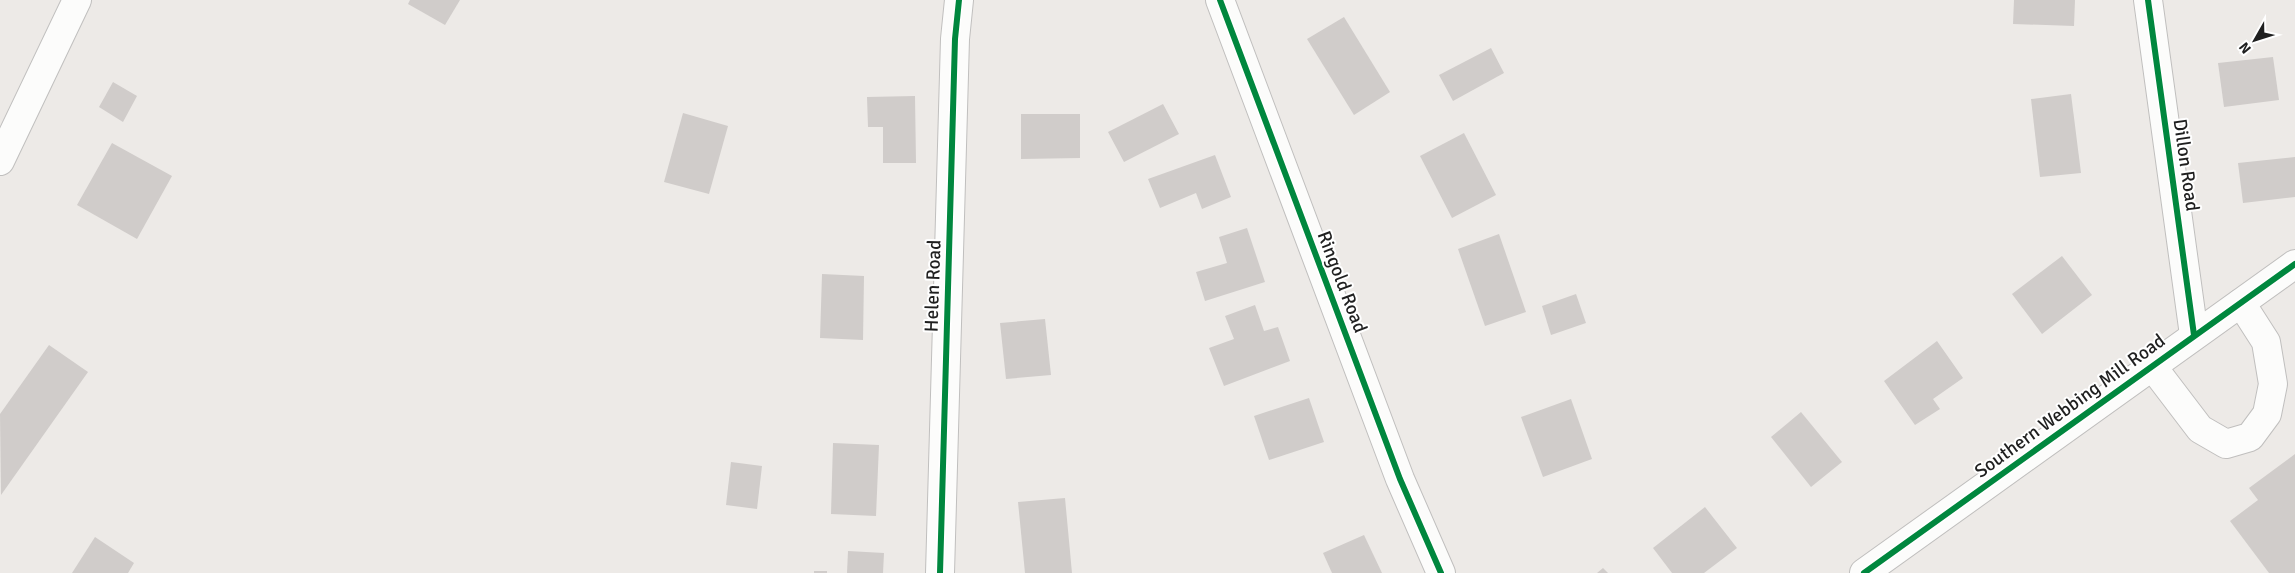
<svg xmlns="http://www.w3.org/2000/svg" width="2295" height="573" font-family="Signika,sans-serif">
<style>
.building{fill:#d0ccca}
.lines{fill:none;stroke-linecap:round;stroke-linejoin:round}
.minor-casing{stroke:#c0bfbe;stroke-width:30}
.minor{stroke:#fcfcfb;stroke-width:28}
.cycleway-casing{stroke:#fff;stroke-width:9}
.cycleway{stroke:#00873e;stroke-width:6}
.labels{text-anchor:middle;dominant-baseline:central;stroke-width:4;stroke-linejoin:round;paint-order:stroke}
.street-label{font-size:19px;fill:#1f1f1f;stroke:#fff}
</style>
<rect width="100%" height="100%" fill="#edeae7"/>
<g class="building">
<polygon points="410,0 460,0 445,25 408,4"/>
<polygon points="2014,0 2075,0 2074,26 2013,24"/>
<polygon points="1344,17 1390,92 1354,115 1307,39"/>
<polygon points="1491,48 1504,73 1453,101 1439,75"/>
<polygon points="2273,57 2279,100 2224,107 2218,63"/>
<polygon points="113,82 137,96 123,122 99,107"/>
<polygon points="2071,94 2081,173 2040,177 2031,99"/>
<polygon points="915,96 916,163 883,163 883,127 868,127 867,97"/>
<polygon points="1163,104 1179,134 1124,162 1108,132"/>
<polygon points="683,113 728,126 709,194 664,182"/>
<polygon points="1021,114 1080,114 1080,158 1021,159"/>
<polygon points="1464,133 1496,195 1452,218 1420,156"/>
<polygon points="112,143 172,176 137,239 77,205"/>
<polygon points="1215,155 1231,197 1202,209 1196,193 1160,208 1148,179"/>
<polygon points="2295,157 2295,197 2243,203 2238,163"/>
<polygon points="1247,228 1265,282 1205,301 1196,272 1227,263 1219,237"/>
<polygon points="1499,234 1526,312 1485,326 1458,249"/>
<polygon points="2062,256 2092,295 2042,334 2012,294"/>
<polygon points="822,274 864,276 863,340 820,338"/>
<polygon points="1576,294 1586,323 1551,335 1542,306"/>
<polygon points="1255,305 1264,331 1278,327 1290,361 1224,386 1209,348 1234,339 1225,316"/>
<polygon points="1045,319 1051,375 1006,379 1000,323"/>
<polygon points="1937,341 1963,378 1933,399 1940,409 1915,425 1884,381"/>
<polygon points="49,345 88,372 1,495 0,414"/>
<polygon points="1309,398 1324,442 1269,460 1254,416"/>
<polygon points="1571,399 1592,459 1543,477 1521,417"/>
<polygon points="1801,412 1842,462 1811,487 1771,437"/>
<polygon points="833,443 879,445 876,516 831,514"/>
<polygon points="2295,454 2295,573 2269,573 2230,521 2258,500 2249,488"/>
<polygon points="731,462 762,466 757,509 726,505"/>
<polygon points="1065,498 1072,573 1025,573 1018,502"/>
<polygon points="1705,507 1737,548 1704,573 1672,573 1653,548"/>
<polygon points="1364,535 1382,573 1332,573 1323,553"/>
<polygon points="95,537 134,563 128,573 72,573"/>
<polygon points="848,551 884,553 883,573 847,573"/>
<polygon points="1603,568 1608,573 1597,573"/>
<rect x="814" y="571" width="13" height="2"/>
</g>
<g class="lines">
<g class="minor-casing">
<g id="minor">
<polyline points="1220,0 1400,479 1441,573"/>
<polyline points="2148,0 2194,335"/>
<polyline points="0,161 77,0"/>
<polyline points="2152,366 2200,429 2226,444 2250,437 2267,414 2273,384 2266,342 2241,303"/>
<polyline points="940,573 955,39 959,0"/>
<polyline points="1864,573 2295,264"/>
</g>
</g>
<use href="#minor" class="minor"/>
<g class="cycleway-casing">
<g id="cycleway">
<polyline points="1220,0 1400,479 1441,573"/>
<polyline points="2148,0 2194,335"/>
<polyline points="940,573 955,39 959,0"/>
<polyline points="1864,573 2295,264"/>
</g>
</g>
<use href="#cycleway" class="cycleway"/>
</g>
<g class="labels">
<g class="street-label">
<text transform="translate(2186 165) rotate(82)">Dillon Road</text>
<text transform="translate(1342 282) rotate(69)">Ringold Road</text>
<text transform="translate(933 286) rotate(-88)">Helen Road</text>
<text transform="translate(2070 406) rotate(-36)">Southern Webbing Mill Road</text>
</g>
</g>
<g transform="translate(2255 40) rotate(231)" stroke="#ffffff" stroke-width="4" paint-order="stroke">
<path d="M0-4L9 19L0 12L-9 19Z" fill="#1f1f1f"/>
<text y="-8" font-size="14" font-weight="bold" text-anchor="middle" fill="#1f1f1f">N</text>
</g>
</svg>
